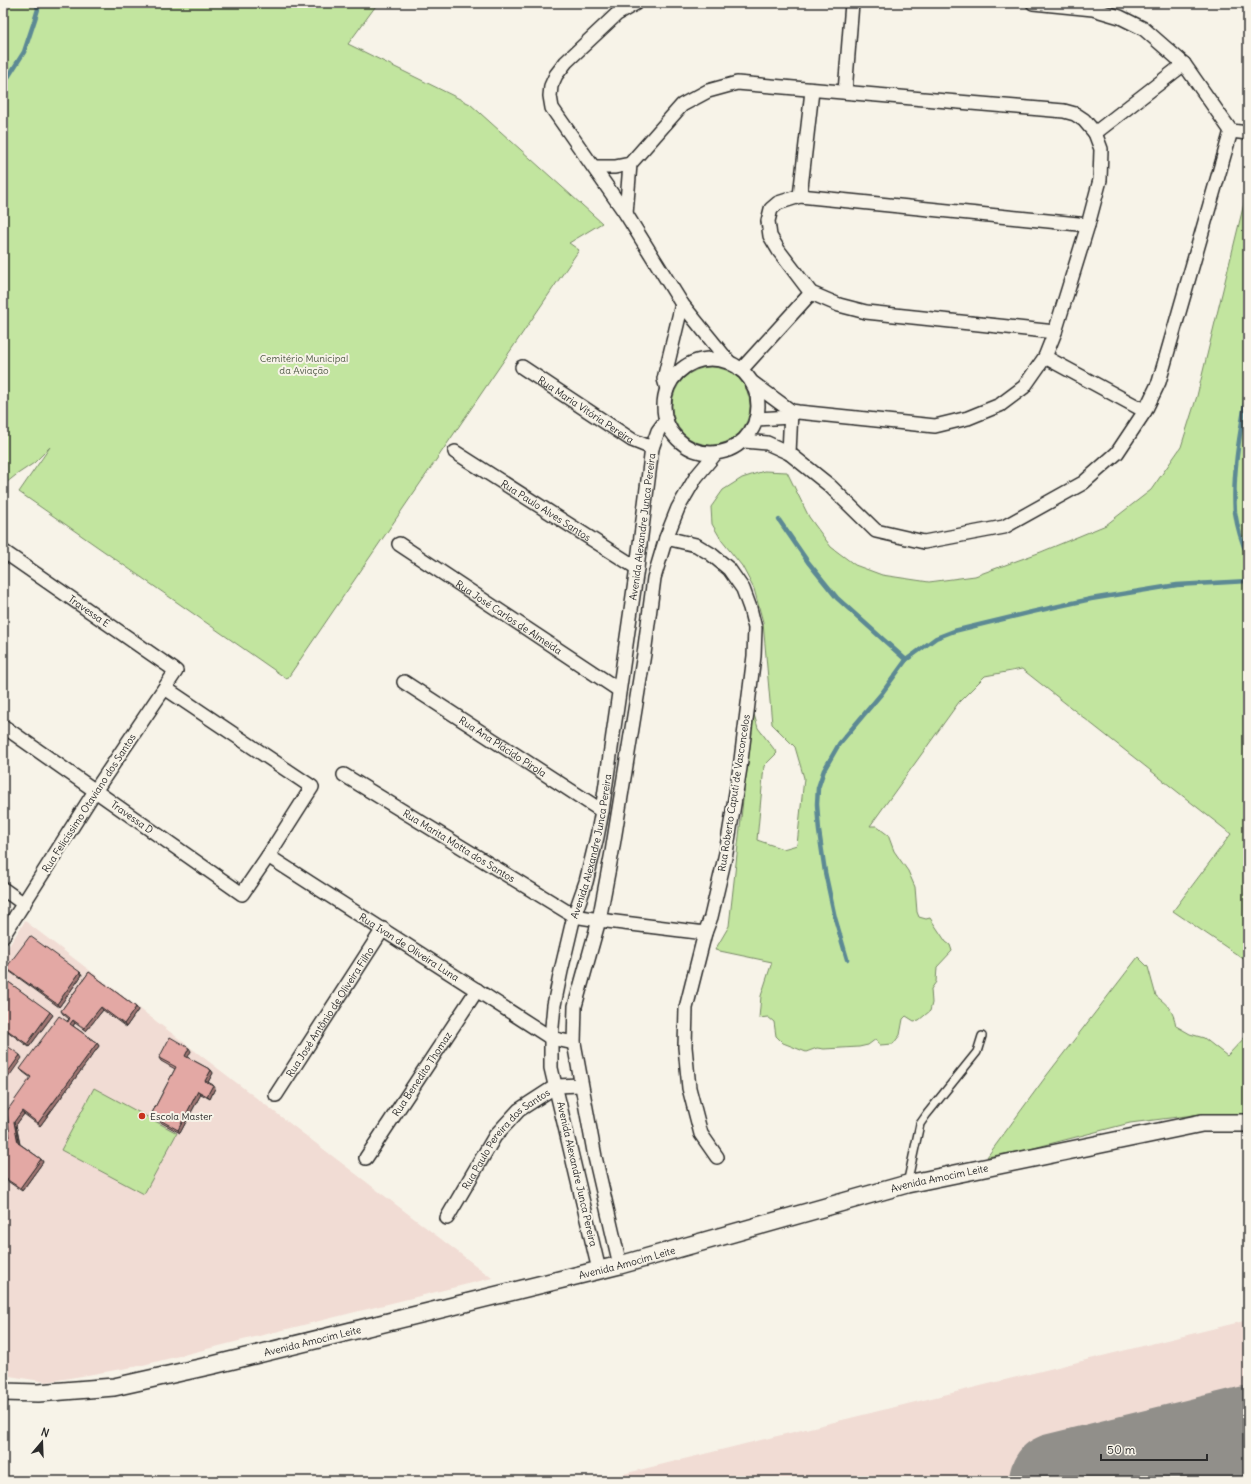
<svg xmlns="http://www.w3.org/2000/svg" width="1251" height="1484" font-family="Delius,sans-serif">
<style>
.built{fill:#f1dcd4}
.green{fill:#c2e59f;stroke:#768865}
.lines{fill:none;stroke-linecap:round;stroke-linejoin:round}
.stream{stroke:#5b8994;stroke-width:4.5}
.runway{stroke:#918f8a;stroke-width:96}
.service-casing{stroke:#2b2b2b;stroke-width:10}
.minor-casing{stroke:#2b2b2b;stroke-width:16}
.tertiary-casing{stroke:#2b2b2b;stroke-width:20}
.service{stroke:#f7f3e8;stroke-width:7}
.minor{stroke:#f7f3e8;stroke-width:13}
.tertiary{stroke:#f7f3e8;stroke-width:17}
.wall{fill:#c3908d;stroke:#2b2b2b}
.shaded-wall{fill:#9f7673;stroke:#2b2b2b}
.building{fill:#e3a8a4;stroke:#2b2b2b}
.poi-dot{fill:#c8321e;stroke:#f7f3e8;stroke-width:1.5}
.labels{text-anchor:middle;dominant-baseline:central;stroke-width:4;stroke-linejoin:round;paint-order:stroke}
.park-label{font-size:10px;fill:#515a48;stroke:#f7f3e8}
.street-label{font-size:10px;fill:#2b2b2b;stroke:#f7f3e8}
.poi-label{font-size:10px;fill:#2b2b2b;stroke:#f7f3e8;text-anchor:start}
</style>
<rect width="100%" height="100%" fill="#f7f3e8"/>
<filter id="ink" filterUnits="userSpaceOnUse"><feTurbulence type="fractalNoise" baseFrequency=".025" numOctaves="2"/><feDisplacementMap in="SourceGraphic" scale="8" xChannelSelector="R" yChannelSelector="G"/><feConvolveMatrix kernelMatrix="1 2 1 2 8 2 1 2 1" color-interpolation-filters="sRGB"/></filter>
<g filter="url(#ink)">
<g class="built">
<polygon points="25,921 492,1278 139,1366 47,1382 3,1375 3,955"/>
<polygon points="1248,1320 1248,1481 595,1481"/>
</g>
<g class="green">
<polygon points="3,3 378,3 348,44 470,104 602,223 569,243 579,250 287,679 19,492 50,447 34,463 16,475 6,483 3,482"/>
<polygon points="1248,187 1248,962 1173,911 1231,834 1022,669 985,676 959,702 870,826 876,826 888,835 894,851 908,871 915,887 917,912 919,917 926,919 930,918 946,942 950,945 952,951 937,967 936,982 931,989 932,1003 930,1011 919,1020 914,1021 906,1016 903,1019 900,1035 893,1044 880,1045 876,1039 868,1045 859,1047 824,1049 817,1048 806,1052 783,1043 776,1036 774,1022 768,1017 759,1018 761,996 772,962 715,950 729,926 753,711 758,728 777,753 764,766 757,840 783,849 797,845 804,778 795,747 772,724 763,622 754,589 742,566 722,541 712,524 711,507 723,490 742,478 764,471 787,472 809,517 831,547 855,565 882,575 929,582 975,576 1041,552 1106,525 1151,490 1181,447 1197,396"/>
<circle cx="711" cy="406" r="39"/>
<path d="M 1138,957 L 1148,967 L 1156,996 C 1168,1005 1173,1010 1176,1026 L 1190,1034 L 1204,1038 L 1227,1056 L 1248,1034 L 1248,1114 L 1202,1114 L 1130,1123 L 1026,1150 L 987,1157 L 1047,1075 Z"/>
<polygon points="94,1088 177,1133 144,1194 61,1150"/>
</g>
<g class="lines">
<g class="stream">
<polyline points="3,85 24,52 35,19 38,9 36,3"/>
<path d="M 1248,387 C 1241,428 1232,471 1235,512 C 1237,526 1242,543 1248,556"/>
<polyline points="779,520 808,562 837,598 906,660"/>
<polyline points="847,959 835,918 825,872 819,831 817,804 818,788 824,770 839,744 882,693 906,660 936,638 954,631 1032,612 1091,599 1177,585 1248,581"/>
</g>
<polyline class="runway" points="1057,1481 1248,1434"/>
<g class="service-casing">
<polyline id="service" points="907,1184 920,1124 927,1114 977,1052 982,1036"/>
</g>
<g class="minor-casing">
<g id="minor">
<polyline points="636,3 617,14 566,62 556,75 551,86 550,96 552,108 626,214 682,304 729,362"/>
<polyline points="1033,3 1093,9 1120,17 1144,29 1184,64 1231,131 1248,133"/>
<polyline points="845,92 852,3"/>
<polyline points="1095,133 1184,64"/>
<polyline points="594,167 615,167 630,164 682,105 708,91 737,83 1064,111 1075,114 1084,120 1095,133 1101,149 1100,180 1088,225 1055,332 1045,357 1024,387 1000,405 968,418 935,426 798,412 791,411 753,383"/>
<polyline points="800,196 812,91"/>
<polyline points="626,214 630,164"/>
<polyline points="1055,332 866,312 839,305 811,293 779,251 770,236 768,221 771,209 778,203 800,196 1088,225"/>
<polyline points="1045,357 1145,411"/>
<circle cx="711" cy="406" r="47"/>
<path id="s1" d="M 522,367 L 632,440 L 652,448"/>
<polyline points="741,370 811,293"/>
<polyline points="667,389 664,379 682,304"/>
<polyline points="756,419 791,417"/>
<polyline points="744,441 767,443 789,453 829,485 876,531 924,542 1004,527 1083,483 1117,453 1145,411 1159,382 1231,131"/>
<path id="s2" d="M 455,452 L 637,568"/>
<polyline points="789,453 791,411"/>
<polyline points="666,538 696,545 711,554 729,569 743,589 750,608 755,628 754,656 740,768 726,853 711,917 705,933 686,1008 685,1047 689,1088 701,1134 717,1157"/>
<path id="s3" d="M 399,544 L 619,690"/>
<path id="s4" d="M 3,551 L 176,671 L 95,791 L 3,936"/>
<path id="s5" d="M 404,682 L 602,811"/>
<path id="s6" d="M 3,726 L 242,894 L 268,856 L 312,787 L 165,688"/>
<path id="s7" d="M 344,775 L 574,916 L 599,920 L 705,933"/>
<path id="s8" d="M 268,856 L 551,1038 L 574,1043"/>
<polyline points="3,889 24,904"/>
<path id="s9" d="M 276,1095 L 383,929"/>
<path id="s10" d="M 366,1158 L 477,990"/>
<path id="s11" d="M 447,1218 L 495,1136 L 519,1110 L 556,1086 L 581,1085"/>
<polyline points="620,1265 595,1157 574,1043 575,1006 599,920 612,852 644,654 654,578 666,538 678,508 696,477 716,453"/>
<path id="s12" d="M 599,1270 L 551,1068 L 551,1038 L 554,1005 L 561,971 L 574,916 L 586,882 L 597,837 L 602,811 L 637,568 L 652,448 L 658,431 L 666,420"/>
</g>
</g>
<g class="tertiary-casing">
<g id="tertiary">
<path id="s13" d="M 3,1392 L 38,1393 L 114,1387 L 213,1365 L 620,1265 L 907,1184 L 1202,1123 L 1248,1123"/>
</g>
</g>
<use href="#service" class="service"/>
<use href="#minor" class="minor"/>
<use href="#tertiary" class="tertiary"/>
</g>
<g class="wall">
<polygon points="6,968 80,972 82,975 59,1007 9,971"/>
<polygon points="89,972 136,1007 138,1010 126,1027 103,1010 86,1031 75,1023 73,1026 97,1043 99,1046 40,1126 24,1114 16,1125 20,1144 41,1159 43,1162 22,1191 3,1178 3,1133 10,1137 31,1078 23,1072 20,1069 69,1019 63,1014 61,1011"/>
<polygon points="3,978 53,1015 29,1047 3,1028"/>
<polygon points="191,1051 187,1057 211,1070 213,1073 208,1082 213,1085 215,1088 210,1099 201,1094 180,1133 153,1118 151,1115 175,1069 161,1061 159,1058"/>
</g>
<g class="shaded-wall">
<polygon points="80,972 82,975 59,1007 57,1004"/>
<polygon points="101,1007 103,1010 86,1031 84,1028"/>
<polygon points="136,1007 138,1010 126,1027 124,1024"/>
<polygon points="50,1012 53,1015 29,1047 27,1044"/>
<polygon points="73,1020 75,1023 72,1027 70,1024"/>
<polygon points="97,1043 99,1046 40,1126 38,1123"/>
<polygon points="189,1048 191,1051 187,1059 185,1056"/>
<polygon points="20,1055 22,1058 3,1085 3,1079"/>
<polygon points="211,1070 213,1073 207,1084 205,1081"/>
<polygon points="213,1085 215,1088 210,1099 207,1096"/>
<polygon points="198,1091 201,1094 180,1133 178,1130"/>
<polygon points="22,1111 24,1114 16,1125 20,1146 18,1143 14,1122"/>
<polygon points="41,1159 43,1162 22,1191 20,1188"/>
</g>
<g class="building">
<polygon points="30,936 80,972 57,1004 6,968"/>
<polygon points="89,972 136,1007 124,1024 101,1007 84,1028 73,1020 70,1024 97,1043 38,1123 22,1111 14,1122 18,1143 41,1159 20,1188 3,1177 3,1133 10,1137 7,1111 31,1077 20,1069 59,1016 68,1022 70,1018 61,1011"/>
<polygon points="3,978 50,1012 27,1044 3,1027"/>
<polygon points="170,1037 189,1048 185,1056 211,1070 205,1081 213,1085 207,1096 198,1091 178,1130 151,1115 176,1067 159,1058"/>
<polygon points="3,1043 20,1055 3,1079"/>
</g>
</g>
<circle class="poi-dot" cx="142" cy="1116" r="4"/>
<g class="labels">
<g class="park-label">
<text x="304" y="358">Cemitério Municipal<tspan x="304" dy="12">da Aviação</tspan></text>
</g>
<g class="street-label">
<text stroke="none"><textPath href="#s1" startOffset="77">Rua Maria Vitória Pereira</textPath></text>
<text stroke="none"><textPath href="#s2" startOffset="108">Rua Paulo Alves Santos</textPath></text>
<text stroke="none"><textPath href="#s12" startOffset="758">Avenida Alexandre Junca Pereira</textPath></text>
<text stroke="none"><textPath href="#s4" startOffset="105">Travessa E</textPath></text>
<text stroke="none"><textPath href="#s3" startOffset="132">Rua José Carlos de Almeida</textPath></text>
<text stroke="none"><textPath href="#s5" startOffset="118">Rua Ana Plácido Pirola</textPath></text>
<text transform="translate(734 793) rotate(-81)">Rua Roberto Caputi de Vasconcelos</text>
<text transform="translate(89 803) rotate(-57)">Rua Felicissimo Otaviano dos Santos</text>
<text stroke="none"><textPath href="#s6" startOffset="158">Travessa D</textPath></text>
<text stroke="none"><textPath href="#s7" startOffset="135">Rua Marita Motta dos Santos</textPath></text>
<text stroke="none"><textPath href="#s12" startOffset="434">Avenida Alexandre Junca Pereira</textPath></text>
<text stroke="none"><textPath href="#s8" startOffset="168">Rua Ivan de Oliveira Luna</textPath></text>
<text stroke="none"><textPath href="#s9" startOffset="99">Rua José Antônio de Oliveira Filho</textPath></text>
<text stroke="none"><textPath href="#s10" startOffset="101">Rua Benedito Thomaz</textPath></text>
<text stroke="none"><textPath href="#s11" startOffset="100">Rua Paulo Pereira dos Santos</textPath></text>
<text transform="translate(577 1174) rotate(77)">Avenida Alexandre Junca Pereira</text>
<text stroke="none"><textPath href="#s13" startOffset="963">Avenida Amocim Leite</textPath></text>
<text stroke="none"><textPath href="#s13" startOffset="639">Avenida Amocim Leite</textPath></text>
<text stroke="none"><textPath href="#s13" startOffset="315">Avenida Amocim Leite</textPath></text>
</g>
<g class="poi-label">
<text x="150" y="1116">Escola Master</text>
</g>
</g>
<rect width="1251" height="1484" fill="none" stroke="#f7f3e8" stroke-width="16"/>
<rect x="8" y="8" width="1235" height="1468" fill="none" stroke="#2b2b2b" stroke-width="1.5" filter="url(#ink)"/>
<g transform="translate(42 1442) rotate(19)" stroke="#f7f3e8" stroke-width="3" paint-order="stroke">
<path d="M0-3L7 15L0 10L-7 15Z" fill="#2b2b2b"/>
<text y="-6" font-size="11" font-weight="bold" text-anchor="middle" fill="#2b2b2b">N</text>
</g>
<path d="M1101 1454v6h106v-6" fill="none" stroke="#2b2b2b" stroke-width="2"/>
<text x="1107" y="1454" font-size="12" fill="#2b2b2b" stroke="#f7f3e8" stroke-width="3" paint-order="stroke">50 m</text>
</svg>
